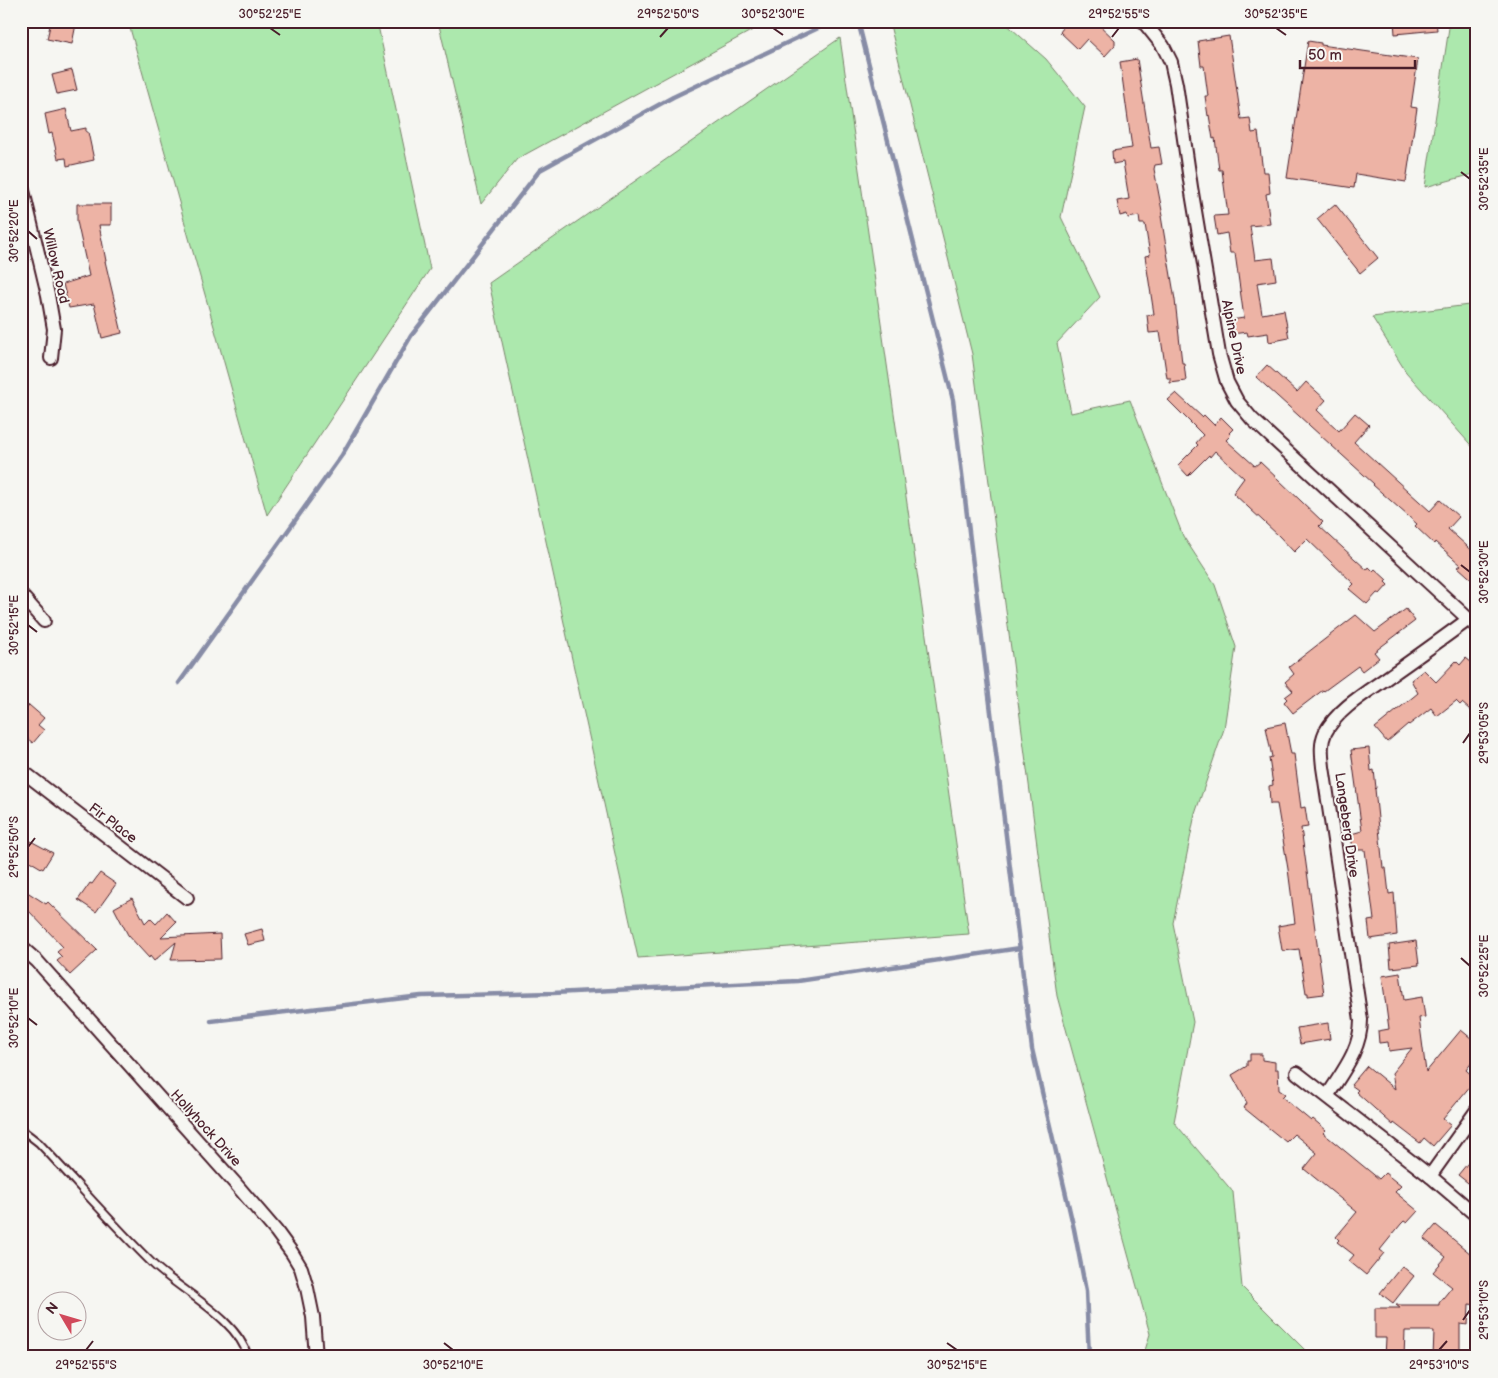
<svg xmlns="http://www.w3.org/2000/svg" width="1498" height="1378" font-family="'Balsamiq Sans',sans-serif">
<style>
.green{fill:#ace8ad;stroke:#7b846c}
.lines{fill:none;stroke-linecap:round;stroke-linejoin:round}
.stream{stroke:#878ca6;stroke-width:4.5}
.building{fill:#edb3a5;stroke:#4a1f2b}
.lane-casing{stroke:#4a1f2b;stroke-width:10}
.street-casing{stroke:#4a1f2b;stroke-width:16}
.lane{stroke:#f6f6f2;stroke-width:6}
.street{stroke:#f6f6f2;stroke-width:12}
.ticks{fill:none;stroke:#4a1f2b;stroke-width:2}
.labels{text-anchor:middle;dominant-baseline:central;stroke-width:4;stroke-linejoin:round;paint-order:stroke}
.street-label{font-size:14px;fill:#4a1f2b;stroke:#f6f6f2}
.neatline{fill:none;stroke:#4a1f2b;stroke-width:2}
.ticks-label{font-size:12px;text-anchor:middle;fill:#4a1f2b}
</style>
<rect width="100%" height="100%" fill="#f6f6f2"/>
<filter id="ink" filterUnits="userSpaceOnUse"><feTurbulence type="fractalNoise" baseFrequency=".02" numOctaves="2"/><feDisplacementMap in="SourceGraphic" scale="10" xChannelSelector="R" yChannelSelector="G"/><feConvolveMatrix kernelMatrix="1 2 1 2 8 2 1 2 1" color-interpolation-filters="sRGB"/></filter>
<g filter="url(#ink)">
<g class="green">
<polygon points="128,21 377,21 430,269 267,515"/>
<polygon points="438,21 769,21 517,159 481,204"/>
<polygon points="889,21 1003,21 1046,59 1085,107 1061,217 1100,297 1057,343 1071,413 1130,400 1183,536 1215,585 1236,647 1224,729 1195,814 1173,923 1193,1022 1174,1122 1233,1192 1242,1287 1305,1350 1302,1357 1143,1357 1150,1334 1057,996 972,354"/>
<polygon points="1450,21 1477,21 1477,173 1425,187"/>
<polygon points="840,38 969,934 638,958 489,283"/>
<polygon points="1477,304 1477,452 1406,372 1372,317"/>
</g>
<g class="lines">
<g class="stream">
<polyline points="858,21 953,400 1032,1049 1074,1229 1086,1291 1089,1357"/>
<polyline points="179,683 342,455 411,336 540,170 673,97 833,21"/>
<polyline points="211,1021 421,996 553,993 798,981 1020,948"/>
</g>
</g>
<g class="building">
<polygon points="51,21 76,24 72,44 47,39"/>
<polygon points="1056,21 1095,21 1115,40 1115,45 1105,56 1087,39 1078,49 1060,32 1063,28"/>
<polygon points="1394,21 1436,21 1437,30 1395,34"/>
<polygon points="1229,36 1241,119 1250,118 1252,133 1258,132 1263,172 1268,172 1270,193 1266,194 1270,224 1250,226 1255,260 1273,258 1276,280 1257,283 1262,314 1284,310 1289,338 1269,342 1268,333 1248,336 1247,332 1232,334 1231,320 1244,318 1235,253 1230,253 1227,233 1217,235 1214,216 1228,215 1222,170 1219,170 1215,138 1213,139 1209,115 1208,116 1205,96 1208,96 1204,66 1201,66 1198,41"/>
<polygon points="1308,41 1321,43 1321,45 1418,59 1411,107 1417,108 1406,182 1356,174 1354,188 1287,178"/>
<polygon points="1137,59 1151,148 1159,147 1162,164 1155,165 1154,169 1163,216 1161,216 1175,300 1182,363 1184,363 1186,381 1170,383 1170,378 1167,378 1160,332 1149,333 1147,315 1154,314 1145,256 1150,255 1145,224 1140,224 1139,216 1128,218 1127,214 1120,216 1117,201 1129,199 1123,162 1113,164 1112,151 1132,148 1120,62"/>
<polygon points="72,70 77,90 57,94 52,75"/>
<polygon points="66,109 71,131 86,128 86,132 88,132 94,160 67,166 66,158 58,159 52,133 49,134 45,114"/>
<polygon points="77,204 111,204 111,225 99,225 106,261 105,261 122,333 102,338 94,304 69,308 63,284 89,276 77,221"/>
<polygon points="1335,204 1378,258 1360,273 1317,219"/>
<polygon points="1267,365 1297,392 1306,382 1326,400 1317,410 1339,431 1355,413 1369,425 1354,442 1430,511 1440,500 1459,517 1448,529 1477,555 1477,584 1458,567 1461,565 1435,542 1434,544 1415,526 1417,524 1373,485 1374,484 1256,377"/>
<polygon points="1176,393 1202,417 1204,415 1214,425 1221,417 1233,429 1229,433 1231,435 1226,440 1255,466 1260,462 1279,480 1323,522 1319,526 1367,570 1369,567 1373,571 1375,569 1387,580 1385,582 1388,585 1380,594 1377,593 1367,604 1349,589 1354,584 1307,539 1294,552 1279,536 1233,493 1244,478 1215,451 1210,457 1209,455 1188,476 1178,465 1198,445 1196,443 1203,435 1168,400"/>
<polygon points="1406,609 1415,621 1374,652 1379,658 1362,671 1358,666 1324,691 1323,690 1293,713 1284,702 1287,699 1285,697 1293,691 1285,682 1294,674 1289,667 1356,615 1375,632"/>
<polygon points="1466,658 1477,667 1477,716 1462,703 1460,705 1456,701 1437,716 1431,708 1409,725 1408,724 1387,742 1375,728 1418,693 1411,680 1424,670 1436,682 1456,661 1460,665"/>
<polygon points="29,705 44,718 38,725 44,730 33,743 28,739 21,746 21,714"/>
<polygon points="1285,723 1291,754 1294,754 1301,808 1305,807 1308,827 1301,828 1324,994 1308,996 1308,993 1306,993 1299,949 1284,951 1282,950 1278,926 1295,923 1288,869 1277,804 1270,804 1269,786 1273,785 1269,758 1272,757 1266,727"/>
<polygon points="1369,748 1371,771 1374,770 1376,788 1375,789 1383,868 1386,868 1389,894 1394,893 1397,935 1370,939 1368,921 1374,920 1365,850 1353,850 1351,834 1362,831 1351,750"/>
<polygon points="27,839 53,853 43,869 21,856 21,850"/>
<polygon points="100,873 116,884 96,912 78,900 90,883 92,884"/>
<polygon points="21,888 46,904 48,902 97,950 70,975 57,961 62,957 57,952 63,947 28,910 21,921"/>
<polygon points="132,898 145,923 150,918 156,924 167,912 176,922 161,937 220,934 221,959 171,960 176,942 154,961 150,956 149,958 128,935 114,908"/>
<polygon points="262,929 265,941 248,945 244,934"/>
<polygon points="1416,941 1419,965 1391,968 1389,945"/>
<polygon points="1400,973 1404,1000 1422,997 1425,1017 1419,1018 1426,1072 1461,1030 1477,1043 1477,1056 1466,1070 1476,1079 1443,1119 1451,1125 1433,1146 1424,1138 1420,1143 1394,1123 1393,1125 1356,1092 1358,1090 1351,1085 1367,1066 1395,1089 1392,1073 1412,1048 1389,1051 1388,1042 1379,1043 1378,1031 1389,1029 1382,976"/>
<polygon points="1328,1023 1330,1039 1300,1044 1297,1028"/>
<polygon points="1250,1054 1262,1054 1262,1060 1275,1062 1275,1069 1278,1069 1279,1090 1285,1094 1282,1097 1311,1121 1313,1119 1326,1130 1323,1133 1379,1179 1385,1173 1401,1186 1395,1192 1418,1211 1407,1223 1404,1221 1401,1224 1380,1250 1384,1253 1366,1275 1349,1261 1354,1255 1337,1242 1339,1240 1336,1237 1357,1212 1304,1169 1317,1153 1294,1134 1286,1142 1244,1108 1247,1103 1232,1075 1247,1066 1247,1061 1250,1061"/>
<polygon points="1477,1152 1477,1190 1458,1175"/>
<polygon points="1436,1225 1477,1259 1477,1305 1469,1304 1468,1325 1460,1324 1460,1357 1433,1357 1434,1331 1405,1331 1404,1357 1385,1357 1386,1338 1375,1338 1375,1308 1400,1308 1396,1305 1439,1305 1439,1303 1452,1287 1433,1272 1446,1257 1424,1239"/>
<polygon points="1402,1266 1414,1276 1393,1303 1380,1293"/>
</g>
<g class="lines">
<g class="lane-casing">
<path id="lane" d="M 21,1129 L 39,1143 C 78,1184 114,1226 154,1265 C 181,1291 238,1319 248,1357"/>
</g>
<g class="street-casing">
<g id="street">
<polyline points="1143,21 1163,46 1171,62 1176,84 1191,187 1219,354 1227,382 1237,401 1252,419 1477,627"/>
<polyline points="21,22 21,21"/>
<polyline points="21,182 48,295 54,329 51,358"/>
<polyline points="21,595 44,621"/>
<polyline points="21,770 187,898"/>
<polyline points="21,947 37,961 234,1182 276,1231 292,1253 301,1268 307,1288 313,1317 316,1357"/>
<polyline points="1297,1073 1430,1176 1477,1216"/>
<path d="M 1328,1095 C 1343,1071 1361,1049 1361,1020 L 1323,767 C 1322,756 1320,744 1325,733 C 1338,708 1369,691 1391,675 C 1417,657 1443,638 1469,619"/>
<polyline points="1430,1176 1477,1110"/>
</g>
</g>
<use href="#lane" class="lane"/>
<use href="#street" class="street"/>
</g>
</g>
<path class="ticks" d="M 270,28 L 280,35M 773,28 L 783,35M 1276,28 L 1286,35M 660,37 L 668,28M 1112,37 L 1119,28M 1461,172 L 1470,179M 28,231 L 37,239M 1461,565 L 1470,572M 28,625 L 37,632M 1463,743 L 1470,733M 28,847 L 35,838M 1461,958 L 1470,966M 28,1018 L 37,1025M 1463,1320 L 1470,1310M 444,1343 L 453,1350M 947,1343 L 957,1350M 86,1350 L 93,1341M 1439,1350 L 1447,1341"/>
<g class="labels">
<g class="street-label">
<text transform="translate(56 266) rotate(77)">Willow Road</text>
<text transform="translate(1234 337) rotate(78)">Alpine Drive</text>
<text transform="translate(113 823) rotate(37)">Fir Place</text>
<text transform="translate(1347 825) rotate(82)">Langeberg Drive</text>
<text transform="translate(206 1128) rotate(48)">Hollyhock Drive</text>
</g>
</g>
<rect width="1498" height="1378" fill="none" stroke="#f6f6f2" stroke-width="55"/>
<g transform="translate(62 1316) rotate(308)"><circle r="24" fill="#f6f6f2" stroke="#b1a0a2"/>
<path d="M0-4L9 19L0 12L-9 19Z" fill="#d1495b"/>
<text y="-8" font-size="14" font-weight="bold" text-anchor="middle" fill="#4a1f2b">N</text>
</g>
<path d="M1300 60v8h115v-8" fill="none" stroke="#4a1f2b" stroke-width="2.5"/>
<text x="1308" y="60" font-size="15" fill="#4a1f2b" stroke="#f6f6f2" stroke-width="4" paint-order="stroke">50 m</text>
<rect x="28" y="28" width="1442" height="1322" class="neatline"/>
<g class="ticks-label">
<text x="270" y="18">30°52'25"E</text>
<text x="668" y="18">29°52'50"S</text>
<text x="773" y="18">30°52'30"E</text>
<text x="1119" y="18">29°52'55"S</text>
<text x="1276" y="18">30°52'35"E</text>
<text transform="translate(1484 179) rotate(-90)" y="4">30°52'35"E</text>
<text transform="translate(14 231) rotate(-90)" y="4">30°52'20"E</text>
<text transform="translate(1484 572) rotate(-90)" y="4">30°52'30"E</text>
<text transform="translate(14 625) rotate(-90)" y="4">30°52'15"E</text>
<text transform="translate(1484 733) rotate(-90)" y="4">29°53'05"S</text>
<text transform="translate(14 847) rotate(-90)" y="4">29°52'50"S</text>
<text transform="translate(1484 966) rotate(-90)" y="4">30°52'25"E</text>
<text transform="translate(14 1018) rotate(-90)" y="4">30°52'10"E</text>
<text transform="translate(1484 1310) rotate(-90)" y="4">29°53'10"S</text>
<text x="86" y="1369">29°52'55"S</text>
<text x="453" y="1369">30°52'10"E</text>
<text x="957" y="1369">30°52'15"E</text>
<text x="1439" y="1369">29°53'10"S</text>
</g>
</svg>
